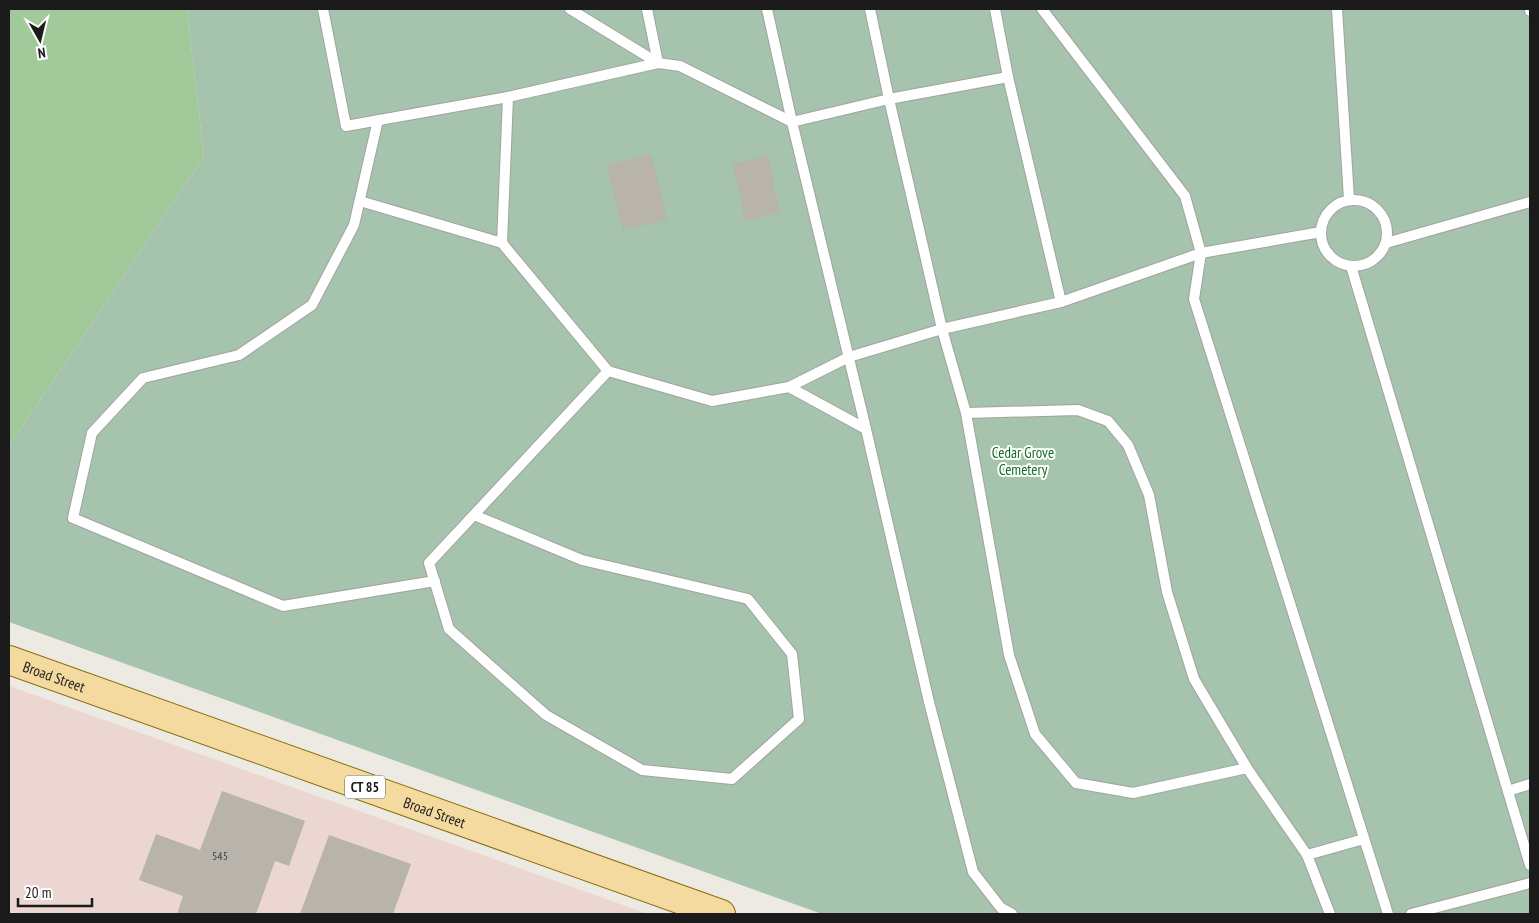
<svg xmlns="http://www.w3.org/2000/svg" width="1539" height="923" font-family="'PT Sans Narrow',sans-serif">
<style>
.commercial{fill:#ecd6d2}
.forest{fill:#a1c999}
.cemetery{fill:#a5c3ad}
.building{fill:#b8b3ab}
.lines{fill:none;stroke-linecap:round;stroke-linejoin:round}
.lane-casing{stroke:#a2a2a2;stroke-width:12}
.primary-casing{stroke:#886f0b;stroke-width:30}
.lane{stroke:#fff;stroke-width:10}
.primary{stroke:#f4da9f;stroke-width:28}
.labels{text-anchor:middle;dominant-baseline:central;stroke-width:4;stroke-linejoin:round;paint-order:stroke}
.number-label{font-size:12px;fill:#42413f}
.shield{fill:#fff;stroke:#5f5f5f;stroke-width:1}
.shield-label{font-size:14px;font-weight:bold;fill:#1b1b1b}
.park-label{font-size:15px;fill:#137027;stroke:#fff}
.street-label{font-size:15px;fill:#1b1b1b;stroke:#fff}
</style>
<rect width="100%" height="100%" fill="#eceae2"/>
<polygon class="commercial" points="9,686 648,914 9,914"/>
<polygon class="forest" points="9,9 187,9 204,157 9,446"/>
<polygon class="cemetery" points="187,9 1530,9 1530,914 822,914 9,622 9,446 204,157"/>
<g class="building">
<polygon points="651,154 667,220 623,230 607,165"/>
<polygon points="768,156 780,213 745,221 733,164"/>
<polygon points="222,791 305,821 289,866 275,861 256,914 177,914 183,896 139,880 156,834 200,850"/>
<polygon points="329,835 411,864 393,914 300,914"/>
</g>
<g class="lines">
<g class="lane-casing">
<g id="lane">
<polyline points="323,9 346,126 508,97 658,63 680,66 792,122 767,9"/>
<polyline points="570,9 658,63"/>
<polyline points="647,9 658,63"/>
<polyline points="995,9 1008,77"/>
<polyline points="1042,9 1185,196 1201,253 1194,299 1388,914"/>
<polyline points="1337,9 1349,199"/>
<polyline points="1530,9 1530,11"/>
<polyline points="378,120 354,225 312,305 239,355 143,378 92,433 73,518 283,606 435,581"/>
<circle cx="1354" cy="233" r="33"/>
<polyline points="360,201 502,243 608,371"/>
<polyline points="502,243 508,97"/>
<polyline points="1386,243 1530,202"/>
<polyline points="1351,266 1530,865"/>
<polyline points="1061,302 1201,253 1321,232"/>
<polyline points="966,413 1078,410 1108,421 1128,445 1149,495 1167,592 1194,679 1247,768"/>
<polyline points="866,429 789,387 849,357 942,329 889,99 870,9"/>
<polyline points="474,515 582,560 748,599 792,654 799,719 732,779 642,770 546,715 449,629 429,563 608,371 712,401 789,387"/>
<polyline points="1508,791 1530,784"/>
<polyline points="1307,855 1364,839"/>
<polyline points="1012,914 1001,908 973,872 929,702 866,429 792,122 889,99 1008,77 1061,302 942,329 966,413 1009,655 1035,734 1076,783 1133,793 1247,768 1307,855 1330,914"/>
<polyline points="1411,914 1530,883"/>
</g>
</g>
<g class="primary-casing">
<g id="primary">
<path id="s1" d="M 9,660 L 721,914"/>
</g>
</g>
<use href="#lane" class="lane"/>
<use href="#primary" class="primary"/>
</g>
<g class="labels">
<g class="number-label">
<text x="220" y="855">545</text>
</g>
<rect class="shield" x="345" y="775.5" width="40" height="23" rx="4"/>
<g class="shield-label">
<text x="365" y="787">CT 85</text>
</g>
<g class="park-label">
<text x="1023" y="452">Cedar Grove<tspan x="1023" dy="17">Cemetery</tspan></text>
</g>
<g class="street-label">
<text stroke="none"><textPath href="#s1" startOffset="48">Broad Street</textPath></text>
<text stroke="none"><textPath href="#s1" startOffset="452">Broad Street</textPath></text>
</g>
</g>
<rect width="1539" height="923" fill="none" stroke="#1b1b1b" stroke-width="20"/>
<g transform="translate(40 40) rotate(172)" stroke="#ffffff" stroke-width="4" paint-order="stroke">
<path d="M0-4L9 19L0 12L-9 19Z" fill="#1b1b1b"/>
<text y="-8" font-size="14" font-weight="bold" text-anchor="middle" fill="#1b1b1b">N</text>
</g>
<path d="M18 898v8h74v-8" fill="none" stroke="#1b1b1b" stroke-width="2.5"/>
<text x="25" y="898" font-size="15" fill="#1b1b1b" stroke="#ffffff" stroke-width="4" paint-order="stroke">20 m</text>
</svg>
